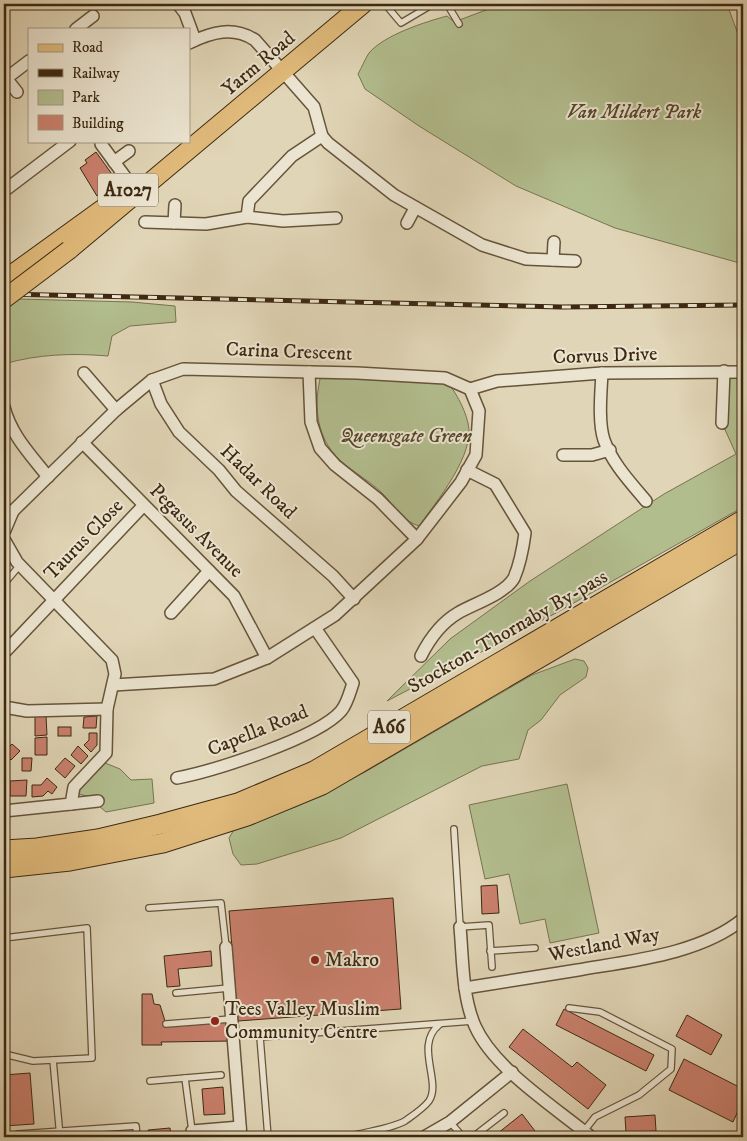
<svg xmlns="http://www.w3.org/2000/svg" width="747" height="1141" font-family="'IM FELL DW Pica',serif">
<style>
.green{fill:#b2bd8e;stroke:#787350}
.building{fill:#ca806d;stroke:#3d2911}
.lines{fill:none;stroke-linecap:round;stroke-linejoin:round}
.service-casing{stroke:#66543a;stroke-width:8}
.minor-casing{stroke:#66543a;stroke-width:14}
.primary-casing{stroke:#3d2911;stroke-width:20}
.trunk-casing{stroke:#3d2911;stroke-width:21}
.service{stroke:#ebe4d0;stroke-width:5.5}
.minor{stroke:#ebe4d0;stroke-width:11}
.primary{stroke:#e0ba7b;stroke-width:18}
.trunk{stroke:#e0ba7b;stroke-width:19}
.rail-casing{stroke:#3d2911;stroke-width:5}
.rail{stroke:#ebe4d0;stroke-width:3;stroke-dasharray:9;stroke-linecap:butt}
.primary-bridge-casing{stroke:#3d2911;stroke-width:20;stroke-linecap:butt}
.primary-bridge{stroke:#e0ba7b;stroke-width:18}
.poi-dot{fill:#8f2418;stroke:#ebe4d0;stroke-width:2}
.labels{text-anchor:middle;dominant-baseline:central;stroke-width:4;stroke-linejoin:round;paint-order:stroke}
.shield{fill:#ebe4d0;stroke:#71614a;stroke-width:1}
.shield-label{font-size:19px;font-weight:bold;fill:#3d2911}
.street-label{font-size:20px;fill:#3d2911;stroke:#ebe4d0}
.park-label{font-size:20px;font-style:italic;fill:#54472a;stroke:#ebe4d0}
.poi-label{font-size:20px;fill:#3d2911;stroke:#ebe4d0;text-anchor:start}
</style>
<rect width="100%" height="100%" fill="#e0d5b6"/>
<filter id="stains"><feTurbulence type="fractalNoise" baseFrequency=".004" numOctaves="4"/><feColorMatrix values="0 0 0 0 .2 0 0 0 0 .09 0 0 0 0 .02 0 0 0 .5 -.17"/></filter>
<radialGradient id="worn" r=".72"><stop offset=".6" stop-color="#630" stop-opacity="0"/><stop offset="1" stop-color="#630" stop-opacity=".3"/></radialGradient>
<g class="green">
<path d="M 502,4 L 727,4 L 743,48 L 743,264 L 615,228 L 516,186 L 419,126 L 365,89 L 358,74 C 362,67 365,59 369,53 C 384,35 425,22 447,16 L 454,22 Z"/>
<path d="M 19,299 L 132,302 L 175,306 L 176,322 L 130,326 L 112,336 L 108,356 C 73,353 38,354 4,364 L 4,309 Z"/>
<polygon points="724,371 743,372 743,507 556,613 387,701 450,639 530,581 664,494 736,454 722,423"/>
<path d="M 322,372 L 445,378 C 455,392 464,406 468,423 C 476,454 436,502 419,526 C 402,521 394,505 382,493 C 367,478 344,468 331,450 C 315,428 314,398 322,372 Z"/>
<polygon points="575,659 584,661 588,668 586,677 560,695 541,720 528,730 519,759 482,766 341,838 257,864 241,865 233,854 229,838 235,828 295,807 365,772 532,675"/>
<polygon points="105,763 120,769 131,780 152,779 154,803 106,812 99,806 94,798 79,794 80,789"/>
<polygon points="567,784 599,933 550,943 545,919 520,924 509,874 485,879 469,805"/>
</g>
<g class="building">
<polygon points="96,152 117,181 97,196 80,168 87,163 85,160"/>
<polygon points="35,716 46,716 47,735 35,736"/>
<polygon points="97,716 96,728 83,728 84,717"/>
<rect x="58" y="727" width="13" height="9"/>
<polygon points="89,733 97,733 97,745 91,752 84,745 89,740"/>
<polygon points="47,737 47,755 35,755 35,738"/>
<polygon points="12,744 20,751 11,760 4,753"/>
<polygon points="78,746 88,756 81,764 71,755"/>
<polygon points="22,758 32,758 31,771 22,771"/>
<polygon points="65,758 75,766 65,778 55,769"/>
<polygon points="47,778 57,787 52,794 48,791 43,796 32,797 32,785 41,785"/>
<polygon points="27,780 26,796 10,796 10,781"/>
<polygon points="497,885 499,913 482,914 481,886"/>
<polygon points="393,898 401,1009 238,1021 229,911"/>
<polygon points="211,951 212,966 178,969 180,986 167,987 164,956"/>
<polygon points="142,994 152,994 154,1004 160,1005 166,1024 232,1019 233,1041 161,1042 162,1045 142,1045"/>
<polygon points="564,1009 654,1055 646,1071 556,1025"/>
<polygon points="687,1015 722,1035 711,1055 676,1036"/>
<polygon points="523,1029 572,1067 577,1062 606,1085 588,1109 509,1047"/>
<polygon points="684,1059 743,1089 743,1100 733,1122 669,1090"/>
<polygon points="30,1073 34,1124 4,1126 4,1075"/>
<polygon points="223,1087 225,1114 204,1115 202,1089"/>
<polygon points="522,1114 535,1131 527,1137 493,1137"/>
<polygon points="655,1115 656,1131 626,1133 625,1117"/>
<polygon points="170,1128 171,1137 149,1137 148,1130"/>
</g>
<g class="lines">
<g class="service-casing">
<g id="service">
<polyline points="385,4 401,23 433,4"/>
<polyline points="447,4 459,24"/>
<polyline points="4,584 20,565"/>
<polyline points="454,829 460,927 489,925 492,967"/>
<polyline points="149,908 221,903 226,947"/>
<polyline points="4,938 87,928 92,1058 33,1061 4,1054"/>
<polyline points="490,951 535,948"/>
<polyline points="176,993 229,988"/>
<polyline points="569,1008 600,1012 672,1049 671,1069 639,1095 595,1117 584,1131"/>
<polyline points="166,1024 231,1019"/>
<polyline points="53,1060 60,1137"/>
<polyline points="185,1078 192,1131"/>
<polyline points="150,1081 221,1075"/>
<polyline points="450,1122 463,1137"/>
<polyline points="7,1134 8,1137"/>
<polyline points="18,1134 136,1126 137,1137"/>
<polyline points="268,1137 260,1037 473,1021"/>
<path d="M 345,1137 C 361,1133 391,1129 405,1121 C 412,1116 424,1108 429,1101 C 442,1082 414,1045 439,1025"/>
<polyline points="473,1137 504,1113"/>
</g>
</g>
<g class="minor-casing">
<g id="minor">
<polyline points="178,4 185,13 195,40"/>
<polyline points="76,29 93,16"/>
<path d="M 189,43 C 212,32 233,26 255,40 L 314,107 L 322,136 L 328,143 L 394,195 L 482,245 L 526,259 L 575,261"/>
<polyline points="6,78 17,92"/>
<polyline points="4,80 29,61"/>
<polyline points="101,144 137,193"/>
<polyline points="114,162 129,151"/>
<polyline points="4,191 70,141"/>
<polyline points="247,217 249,201 292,156 322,136"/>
<polyline points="145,222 206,224 247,217 283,221 336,218"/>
<polyline points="174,223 175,205"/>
<polyline points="407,223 415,208"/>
<polyline points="553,260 554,242"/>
<polyline points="309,372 311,422 320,448 335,465 378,499 417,539"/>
<polyline points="84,373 116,410"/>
<path d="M 602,373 C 601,392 598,422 604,440 C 612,463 631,483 646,501"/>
<polyline points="152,380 161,404 179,432 219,470 236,491 333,576 354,599"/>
<polyline points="470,389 497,381 602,373 743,372"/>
<path d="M 4,407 C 11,435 31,455 48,477"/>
<polyline points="722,423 724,371"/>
<polyline points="82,442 234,596 267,658"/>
<polyline points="563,455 592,455 610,450"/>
<polyline points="4,516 13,511 116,410 152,380 183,369 357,373 445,378 470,389"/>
<polyline points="5,530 13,511"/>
<polyline points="171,613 209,571"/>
<polyline points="4,653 143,506"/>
<path d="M 421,656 C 430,638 441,623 458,613 C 473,604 505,594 514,578 C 520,564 523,548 525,533 L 495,484 L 467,470"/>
<polyline points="113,685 214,679 267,658 335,615 417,539 461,482 476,455 479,411 470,389"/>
<polyline points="4,707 27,711 107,709"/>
<path d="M 177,778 C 213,771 318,738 341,711 C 347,704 350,692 353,683 L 315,628"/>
<polyline points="71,804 98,801"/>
<polyline points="4,811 71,804 74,787 106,753 107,709 115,674 112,660 17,562 5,541"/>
<path d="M 460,927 C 463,960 462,996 475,1026 C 494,1069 555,1107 591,1137"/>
<polyline points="226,947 241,1137"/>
<path d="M 465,988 C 503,982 540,976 578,970 C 630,961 701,954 743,919"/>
<polyline points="192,1131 240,1127"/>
<polyline points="424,1137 450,1122 512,1072"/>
</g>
</g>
<g class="primary-casing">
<g id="primary">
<polyline points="69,250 363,4"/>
<polyline points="4,280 109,204"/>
</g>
</g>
<g class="trunk-casing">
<g id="trunk">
<polyline points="4,850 37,848 98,839 161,824 238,803 314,771 743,520"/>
<polyline points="4,868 70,861 163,843 247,816 322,785 743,539"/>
</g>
</g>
<use href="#service" class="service"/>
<use href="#minor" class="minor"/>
<use href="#primary" class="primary"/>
<use href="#trunk" class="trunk"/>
<g class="rail-casing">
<g id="rail">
<polyline points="4,4 5,4"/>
<polyline points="743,4 743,5"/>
<polyline points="4,294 562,307 743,305"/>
</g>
</g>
<use href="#rail" class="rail"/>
<g class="primary-bridge-casing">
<polyline id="primary-bridge" points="4,299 69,250"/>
</g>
<use href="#primary-bridge" class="primary-bridge"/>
</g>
<g class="poi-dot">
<circle cx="315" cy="960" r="5"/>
<circle cx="215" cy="1021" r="5"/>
</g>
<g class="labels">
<g class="shield">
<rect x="98" y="173.5" width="60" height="33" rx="4"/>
<rect x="368" y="710.5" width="42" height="33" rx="4"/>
</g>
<g class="shield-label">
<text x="128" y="190">A1027</text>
<text x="389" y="727">A66</text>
</g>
<g class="street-label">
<text transform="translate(259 64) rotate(-40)">Yarm Road</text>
<text transform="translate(289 352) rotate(2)">Carina Crescent</text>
<text transform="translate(605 356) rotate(-2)">Corvus Drive</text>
<text transform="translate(258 482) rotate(44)">Hadar Road</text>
<text transform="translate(196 531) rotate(45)">Pegasus Avenue</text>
<text transform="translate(84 540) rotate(-46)">Taurus Close</text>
<text transform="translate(508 632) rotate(-30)">Stockton-Thornaby By-pass</text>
<text transform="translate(258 731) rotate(-22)">Capella Road</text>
<text transform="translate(604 945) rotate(-11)">Westland Way</text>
</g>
<g class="park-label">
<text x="634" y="112">Van Mildert Park</text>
<text x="406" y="436">Queensgate Green</text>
</g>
<g class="poi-label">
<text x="325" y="960">Makro</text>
<text x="225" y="1009">Tees Valley Muslim<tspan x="225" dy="23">Community Centre</tspan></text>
</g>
</g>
<rect width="747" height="1141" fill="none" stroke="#e0d5b6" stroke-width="20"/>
<rect x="5" y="5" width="737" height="1131" fill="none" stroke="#3d2911" stroke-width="2.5"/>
<rect x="10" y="10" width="727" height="1121" fill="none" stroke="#3d2911"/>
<rect x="28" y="28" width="162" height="115" fill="#ebe4d0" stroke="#a59984"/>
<rect x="38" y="44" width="25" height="8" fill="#e0ba7b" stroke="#a59984"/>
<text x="72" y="52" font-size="15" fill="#3d2911">Road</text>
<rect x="38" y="69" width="25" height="8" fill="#3d2911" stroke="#a59984"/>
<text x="72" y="78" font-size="15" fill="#3d2911">Railway</text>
<rect x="38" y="90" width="25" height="15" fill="#b2bd8e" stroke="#a59984"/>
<text x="72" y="102" font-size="15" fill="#3d2911">Park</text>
<rect x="38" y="115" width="25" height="15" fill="#ca806d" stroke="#a59984"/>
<text x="72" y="128" font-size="15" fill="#3d2911">Building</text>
<rect width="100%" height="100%" filter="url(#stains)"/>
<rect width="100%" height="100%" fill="url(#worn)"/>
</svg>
